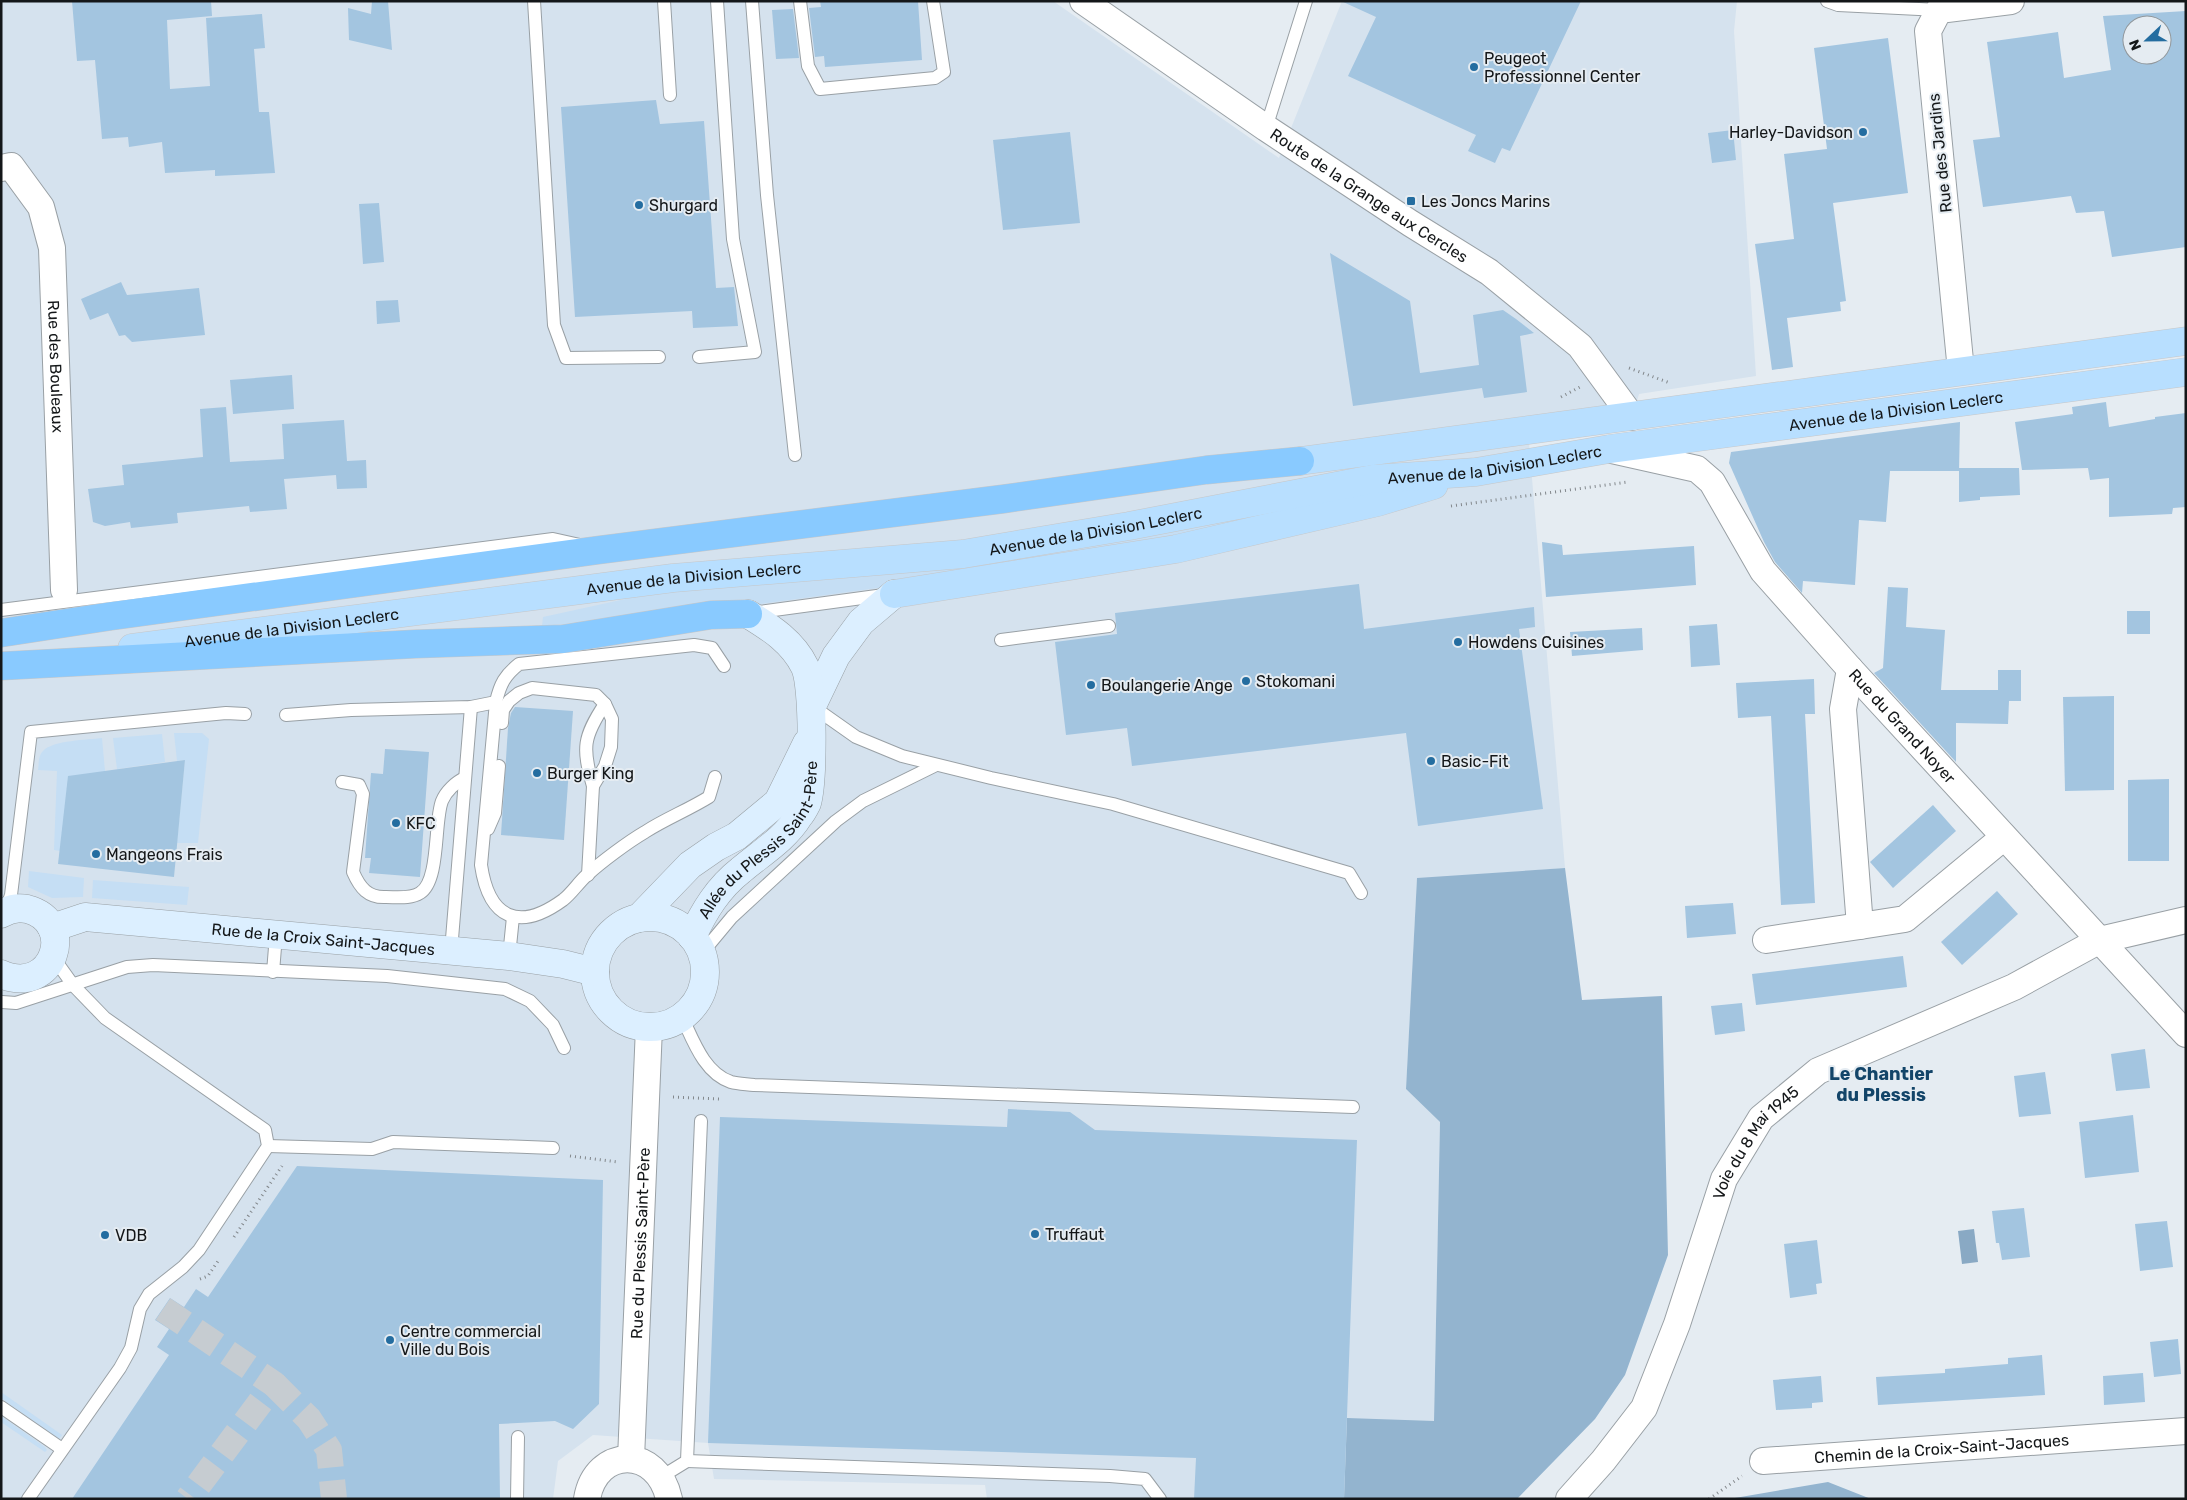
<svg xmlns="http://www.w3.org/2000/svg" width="2187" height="1500" font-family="Rubik,sans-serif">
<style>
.built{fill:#d5e2ee}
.green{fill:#c5def4}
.forest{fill:#93b4cf}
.water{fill:#89a9c4}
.building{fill:#a3c5e0;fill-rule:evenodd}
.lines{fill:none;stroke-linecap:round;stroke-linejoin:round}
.street-tunnel{stroke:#c6ccd1;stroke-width:26;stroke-dasharray:26 13;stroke-linecap:butt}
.lane-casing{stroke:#99a0a5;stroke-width:14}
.street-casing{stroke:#99a0a5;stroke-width:28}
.secondary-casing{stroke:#99a0a5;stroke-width:29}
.primary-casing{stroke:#c7c7c8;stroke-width:29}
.highway-casing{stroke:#c7c7c8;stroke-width:29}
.path{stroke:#82878b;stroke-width:3;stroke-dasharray:1 4;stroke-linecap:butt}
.lane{stroke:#fff;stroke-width:12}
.street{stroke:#fff;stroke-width:26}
.secondary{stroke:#dcefff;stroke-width:28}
.primary{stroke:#b8dfff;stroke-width:28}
.highway{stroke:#89caff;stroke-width:28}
.poi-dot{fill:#246da0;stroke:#e5ecf2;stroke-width:2}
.labels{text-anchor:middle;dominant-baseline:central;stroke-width:4;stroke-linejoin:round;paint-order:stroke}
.poi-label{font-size:16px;fill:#141719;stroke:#e5ecf2;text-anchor:start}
.street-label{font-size:16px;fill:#141719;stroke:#e5ecf2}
.neighbourhood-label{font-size:18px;font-weight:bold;fill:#134569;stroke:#e5ecf2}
</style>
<rect width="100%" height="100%" fill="#e5ecf2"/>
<polygon class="built" points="1,1 1053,1 1279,158 1342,1 1737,1 1734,31 1756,376 1639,394 1632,417 1528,431 1565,868 1417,879 1406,1089 1440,1122 1434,1421 1399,1499 987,1499 985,1485 714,1479 708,1443 593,1435 558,1461 553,1499 1,1499"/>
<g class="green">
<polygon points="1286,508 1288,516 1017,569 549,633 542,626 543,617 671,589 837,579 936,568"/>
<polygon points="174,733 202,733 209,739 198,843 177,843 185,760 177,761"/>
<polygon points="162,734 165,762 117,769 113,738"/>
<path d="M 102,738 L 105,771 L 60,851 L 54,850 L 57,771 L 38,770 C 39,764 38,756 43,751 C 53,740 88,740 102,738 Z"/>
<polygon points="29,871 84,878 83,897 52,898 28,887"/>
<polygon points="93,880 189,887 187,905 92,898"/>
<polygon points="1,1392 62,1435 59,1439 1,1398"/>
<polygon points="1,1416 45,1447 47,1450 45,1452 1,1422"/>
</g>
<g class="forest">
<polygon points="1565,868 1582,1000 1662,996 1668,1255 1625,1375 1595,1419 1517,1499 1344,1499 1347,1418 1434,1421 1440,1122 1406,1089 1417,878"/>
<polygon points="1828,1482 1871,1499 1729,1499"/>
</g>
<polygon class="water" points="1974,1229 1978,1262 1962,1264 1958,1231"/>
<g class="building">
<polygon points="72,1 211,1 212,16 167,20 170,89 210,86 206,18 262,14 265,48 254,49 257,87 259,112 269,112 275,173 215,176 215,170 165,173 162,142 129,147 128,137 102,139 95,60 77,61"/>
<polygon points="372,1 388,1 392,50 349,40 348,8 371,14"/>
<polygon points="820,1 918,1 922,60 825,67 824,56 815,57 809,8 821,7"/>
<polygon points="1341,1 1581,1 1510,151 1502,148 1495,163 1468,151 1476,135 1348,76 1376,17"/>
<polygon points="793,9 799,58 776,59 772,10"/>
<path d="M 2186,11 L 2186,247 L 2112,257 L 2104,211 L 2076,213 L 2071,196 L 1983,207 L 1973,140 L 2000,137 L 1987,42 L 2058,32 L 2064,78 L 2111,70 L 2103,16 ZM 2132,25 L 2162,25 L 2162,55 L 2132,55 Z"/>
<polygon points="1888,38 1908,193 1833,203 1846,301 1840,302 1841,311 1787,318 1793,367 1772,370 1755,244 1794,239 1784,154 1827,149 1814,48"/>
<polygon points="656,100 660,124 704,121 716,288 734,287 738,326 693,328 692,311 575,317 561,107"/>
<polygon points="1733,130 1736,160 1712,163 1708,133"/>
<polygon points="1070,132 1080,223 1003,230 993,140"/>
<polygon points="379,203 384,262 363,264 359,204"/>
<polygon points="1330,253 1410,301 1420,373 1479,365 1473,315 1503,310 1516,319 1534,333 1520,336 1527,392 1484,398 1482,388 1353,406"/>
<polygon points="121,282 127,295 199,288 205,335 132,342 125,335 119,336 108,313 90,320 81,299"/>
<polygon points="398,300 400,322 377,324 376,301"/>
<polygon points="292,375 294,409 233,414 230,380"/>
<polygon points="2106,402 2109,427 2155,419 2155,417 2186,413 2186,507 2173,508 2172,514 2109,517 2109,478 2090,480 2088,468 2022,470 2015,422 2073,414 2072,407"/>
<polygon points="226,407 230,462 284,459 282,424 344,420 347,461 366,460 367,488 337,489 336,475 284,479 287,509 250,512 249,506 177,513 178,523 131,528 130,522 105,526 93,522 88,489 124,485 122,465 203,457 200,409"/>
<polygon points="1960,422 1959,471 1890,471 1886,522 1859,520 1855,585 1803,581 1802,593 1775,562 1764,542 1729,463 1731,452"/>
<polygon points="1959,468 2019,468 2020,495 1980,497 1980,500 1959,502"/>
<polygon points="1542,542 1562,545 1563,555 1694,546 1696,585 1546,597"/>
<polygon points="1359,584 1364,629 1534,607 1535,627 1519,629 1543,809 1418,826 1406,733 1132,766 1127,728 1066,735 1055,642 1117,634 1115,613"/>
<polygon points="1888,587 1908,588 1906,627 1945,630 1941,690 1998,690 1998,670 2021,670 2021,701 2009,701 2008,724 1956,723 1956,762 1874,673 1883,668"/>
<rect x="2127" y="611" width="23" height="23"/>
<polygon points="1717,624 1720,665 1691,667 1689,626"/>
<polygon points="1642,628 1643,650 1572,656 1570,632"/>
<polygon points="1814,679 1815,714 1805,714 1815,903 1781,905 1771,716 1738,718 1736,683"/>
<polygon points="2114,696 2114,790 2065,791 2063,697"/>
<polygon points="515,707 573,711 564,840 501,835 508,728 511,713"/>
<polygon points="385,749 429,752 420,877 369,873 371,858 365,858 371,773 383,774"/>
<polygon points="185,760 174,877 58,864 68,776"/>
<polygon points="2169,779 2169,861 2128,861 2128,780"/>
<polygon points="1933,805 1956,831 1893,888 1870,862"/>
<polygon points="1997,891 2018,914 1962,965 1941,942"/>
<polygon points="1733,903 1736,934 1687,938 1685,906"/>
<polygon points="1903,956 1907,987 1756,1005 1752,974"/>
<polygon points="1742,1003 1745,1031 1715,1035 1711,1006"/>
<polygon points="2145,1049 2150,1088 2116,1091 2111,1054"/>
<polygon points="2045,1072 2051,1114 2019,1117 2014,1076"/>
<polygon points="1008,1109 1070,1112 1095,1130 1357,1140 1344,1499 1194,1499 1196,1458 708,1443 720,1117 1007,1127"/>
<polygon points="2133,1115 2139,1172 2085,1178 2079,1122"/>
<polygon points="297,1166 603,1180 599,1404 573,1429 555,1421 499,1424 500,1499 72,1499 169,1355 157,1347 169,1329 155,1320 170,1298 184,1307 196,1289 208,1297"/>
<polygon points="2024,1208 2030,1257 2002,1260 1999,1243 1996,1243 1992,1211"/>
<polygon points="2167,1221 2173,1267 2140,1271 2135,1224"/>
<polygon points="1817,1240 1822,1283 1816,1284 1817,1294 1790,1298 1784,1244"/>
<polygon points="2178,1339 2181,1374 2154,1377 2150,1342"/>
<polygon points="2042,1355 2045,1395 1878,1405 1876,1377 1945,1373 1945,1369 2008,1364 2008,1358"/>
<polygon points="2143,1373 2145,1402 2104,1405 2103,1376"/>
<polygon points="1821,1376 1823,1402 1812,1403 1812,1408 1776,1410 1773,1380"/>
</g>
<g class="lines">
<g class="street-tunnel">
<polyline points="163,1309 274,1384 188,1499"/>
<polyline points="274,1384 309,1419 329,1450 334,1499"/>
</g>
<g class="lane-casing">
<g id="lane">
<polyline points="534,1 554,325 566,358 659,357"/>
<polyline points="664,1 670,95"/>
<polyline points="752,1 767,195 795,455"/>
<polyline points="800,1 808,66 820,89 935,78 944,72 933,1"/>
<polyline points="1827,1 1838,5 1939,10"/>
<polyline points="1266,128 1306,1"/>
<polyline points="699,357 755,352 733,239 717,1"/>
<polyline points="1,610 553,539 580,545"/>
<polyline points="752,613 884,595"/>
<polyline points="1001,640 1109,626"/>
<polyline points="812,706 856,737 902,756 991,778 1113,804 1349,873 1361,893"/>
<polyline points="286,715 351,710 471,707 496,702"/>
<polyline points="502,723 503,710 509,701 519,693 532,688 596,695 605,704 612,719 611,747 605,766 593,786 588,875"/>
<path d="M 715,777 L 709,797 C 688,810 665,819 645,832 C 628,842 601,862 587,875 C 578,883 572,893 563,900 C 519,932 489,919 481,865 L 496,702 C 500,684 505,675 519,664 L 694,645 L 712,648 L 724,666"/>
<path d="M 342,782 L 359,785 L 363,794 L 353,872 C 360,888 368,898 386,897 C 397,897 411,899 420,893 C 440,881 434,821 442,801 C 446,791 456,782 465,778"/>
<path d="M 593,786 C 582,748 583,737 605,704"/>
<polyline points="488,829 495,813 499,766"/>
<polyline points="6,910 11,895 31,732 226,713 245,714"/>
<polyline points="451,951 471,707"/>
<polyline points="702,953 732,917 836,821 863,801 936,765"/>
<polyline points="509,956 513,917"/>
<polyline points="273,972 276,935"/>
<polyline points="2,1002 16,1003 127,967 153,965 387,976 505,989 530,1001 553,1025 564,1048"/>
<path d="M 682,1017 C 693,1040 704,1073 731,1082 C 738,1084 747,1084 754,1085 L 1353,1107"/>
<polyline points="268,1146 372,1149 393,1142 553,1148"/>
<polyline points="1,1407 62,1449"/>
<polyline points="687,1461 1110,1476 1145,1479 1160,1499"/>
<polyline points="661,1477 687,1461 701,1121"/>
<polyline points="28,1499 120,1368 131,1348 140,1309 149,1294 183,1267 199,1250 268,1146 265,1130 105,1018 73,985 53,957"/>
<polyline points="517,1499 518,1437"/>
</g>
</g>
<g class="street-casing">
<g id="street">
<path id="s1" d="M 1083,1 L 1266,128 L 1410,223 L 1489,272 L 1580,346 L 1632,417"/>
<path id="s2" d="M 1,168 L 11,166 L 41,207 L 52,248 L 64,590"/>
<polyline points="1961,371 1928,31 1939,10 2011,1"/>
<path id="s3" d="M 1612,450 L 1697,469 L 1712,482 L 1763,571 L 1850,669 L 2186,1034"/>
<polyline points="1850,669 1843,709 1860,926 1905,919 2004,837"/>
<polyline points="1766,940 1860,926"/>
<path id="s4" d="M 631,1459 L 649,1027"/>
<path id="s5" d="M 1763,1461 L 2186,1431"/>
<path d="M 587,1499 C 596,1446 658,1446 669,1499"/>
<path id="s6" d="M 1569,1499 L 1603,1461 L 1644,1408 L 1677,1324 L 1724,1179 L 1761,1118 L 1818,1071 L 2014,987 L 2100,940 L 2186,920"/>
</g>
</g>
<g class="secondary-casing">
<g id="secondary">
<polyline points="812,706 836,656 861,622 894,594"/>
<path d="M 1,914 C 9,909 18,907 27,909 C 78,922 54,997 1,974"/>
<circle cx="650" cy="972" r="55"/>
<polyline points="639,918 690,865 716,847 737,836 778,802 807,743"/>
<path id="s7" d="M 52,928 L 85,917 L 509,956 L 563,964 L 595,972"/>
<path id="s8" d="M 692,937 C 704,911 718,888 741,870 C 761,853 785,839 799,816 C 802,813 805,807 807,803 C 813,782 814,687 805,667 C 793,642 771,628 748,614"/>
</g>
</g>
<g class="primary-casing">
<g id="primary">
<polyline points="1300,461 2186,341"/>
<polyline points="894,594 1176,549 1378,502 1434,485"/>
<path id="s9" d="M 132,648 L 673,578 L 963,554 L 1129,526 L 1373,479 L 1476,472 L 1609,449 L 2186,372"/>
</g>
</g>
<g class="highway-casing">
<g id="highway">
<polyline points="1,633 112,616 599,550 1003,499 1206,470 1300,461"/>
<polyline points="1,666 415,644 563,639 711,615 748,614"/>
</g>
</g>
<g class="path">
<polyline points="1629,368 1670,383"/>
<polyline points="1561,397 1580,387"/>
<polyline points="1451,506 1628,482"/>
<polyline points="673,1097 719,1099"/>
<polyline points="570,1156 618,1162"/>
<polyline points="234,1237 282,1166"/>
<polyline points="200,1279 208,1276 218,1261"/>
<polyline points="1709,1499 1742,1476"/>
</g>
<use href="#lane" class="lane"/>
<use href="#street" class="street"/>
<use href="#secondary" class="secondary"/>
<use href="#primary" class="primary"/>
<use href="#highway" class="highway"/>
</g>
<g class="poi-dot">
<circle cx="1474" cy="67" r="5"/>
<circle cx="1863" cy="132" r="5"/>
<rect x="1406" y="196" width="10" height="10" rx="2.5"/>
<circle cx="639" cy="205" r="5"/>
<circle cx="1458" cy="642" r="5"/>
<circle cx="1246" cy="681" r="5"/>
<circle cx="1091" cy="685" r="5"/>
<circle cx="1431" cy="761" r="5"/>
<circle cx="537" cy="773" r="5"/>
<circle cx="396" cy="823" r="5"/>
<circle cx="96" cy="854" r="5"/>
<circle cx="1035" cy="1234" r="5"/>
<circle cx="105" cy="1235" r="5"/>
<circle cx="390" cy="1340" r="5"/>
</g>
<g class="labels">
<g class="poi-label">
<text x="1484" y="58">Peugeot<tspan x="1484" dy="18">Professionnel Center</tspan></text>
<text x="1853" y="132" text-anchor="end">Harley-Davidson</text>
<text x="1421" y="201">Les Joncs Marins</text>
<text x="649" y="205">Shurgard</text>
<text x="1468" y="642">Howdens Cuisines</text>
<text x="1256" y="681">Stokomani</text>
<text x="1101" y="685">Boulangerie Ange</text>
<text x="1441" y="761">Basic-Fit</text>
<text x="547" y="773">Burger King</text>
<text x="406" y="823">KFC</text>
<text x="106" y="854">Mangeons Frais</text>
<text x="1045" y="1234">Truffaut</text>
<text x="115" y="1235">VDB</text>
<text x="400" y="1331">Centre commercial<tspan x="400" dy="18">Ville du Bois</tspan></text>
</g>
<g class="street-label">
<text transform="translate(1940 153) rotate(-96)">Rue des Jardins</text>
<text stroke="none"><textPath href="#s1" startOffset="346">Route de la Grange aux Cercles</textPath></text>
<text stroke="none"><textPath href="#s2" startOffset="222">Rue des Bouleaux</textPath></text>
<text stroke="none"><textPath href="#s9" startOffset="1781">Avenue de la Division Leclerc</textPath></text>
<text stroke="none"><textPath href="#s9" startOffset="1376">Avenue de la Division Leclerc</textPath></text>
<text stroke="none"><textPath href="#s9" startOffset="971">Avenue de la Division Leclerc</textPath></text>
<text stroke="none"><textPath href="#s9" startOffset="566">Avenue de la Division Leclerc</textPath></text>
<text stroke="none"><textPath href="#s9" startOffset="161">Avenue de la Division Leclerc</textPath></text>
<text stroke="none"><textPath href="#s3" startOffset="418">Rue du Grand Noyer</textPath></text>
<text stroke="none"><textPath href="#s8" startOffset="122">Allée du Plessis Saint-Père</textPath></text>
<text stroke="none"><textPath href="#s7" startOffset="274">Rue de la Croix Saint-Jacques</textPath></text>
<text stroke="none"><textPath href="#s6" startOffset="409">Voie du 8 Mai 1945</textPath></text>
<text stroke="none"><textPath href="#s4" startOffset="216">Rue du Plessis Saint-Père</textPath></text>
<text stroke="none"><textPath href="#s5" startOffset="179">Chemin de la Croix-Saint-Jacques</textPath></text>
</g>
<g class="neighbourhood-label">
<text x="1881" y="1074">Le Chantier<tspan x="1881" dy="21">du Plessis</tspan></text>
</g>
</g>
<rect width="2187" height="1500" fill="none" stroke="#141719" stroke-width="5"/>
<g transform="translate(2147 40) rotate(248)"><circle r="24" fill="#e5ecf2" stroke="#91979b"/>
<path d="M0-4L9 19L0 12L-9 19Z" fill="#246da0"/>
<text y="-8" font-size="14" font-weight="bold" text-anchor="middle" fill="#141719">N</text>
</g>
</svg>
